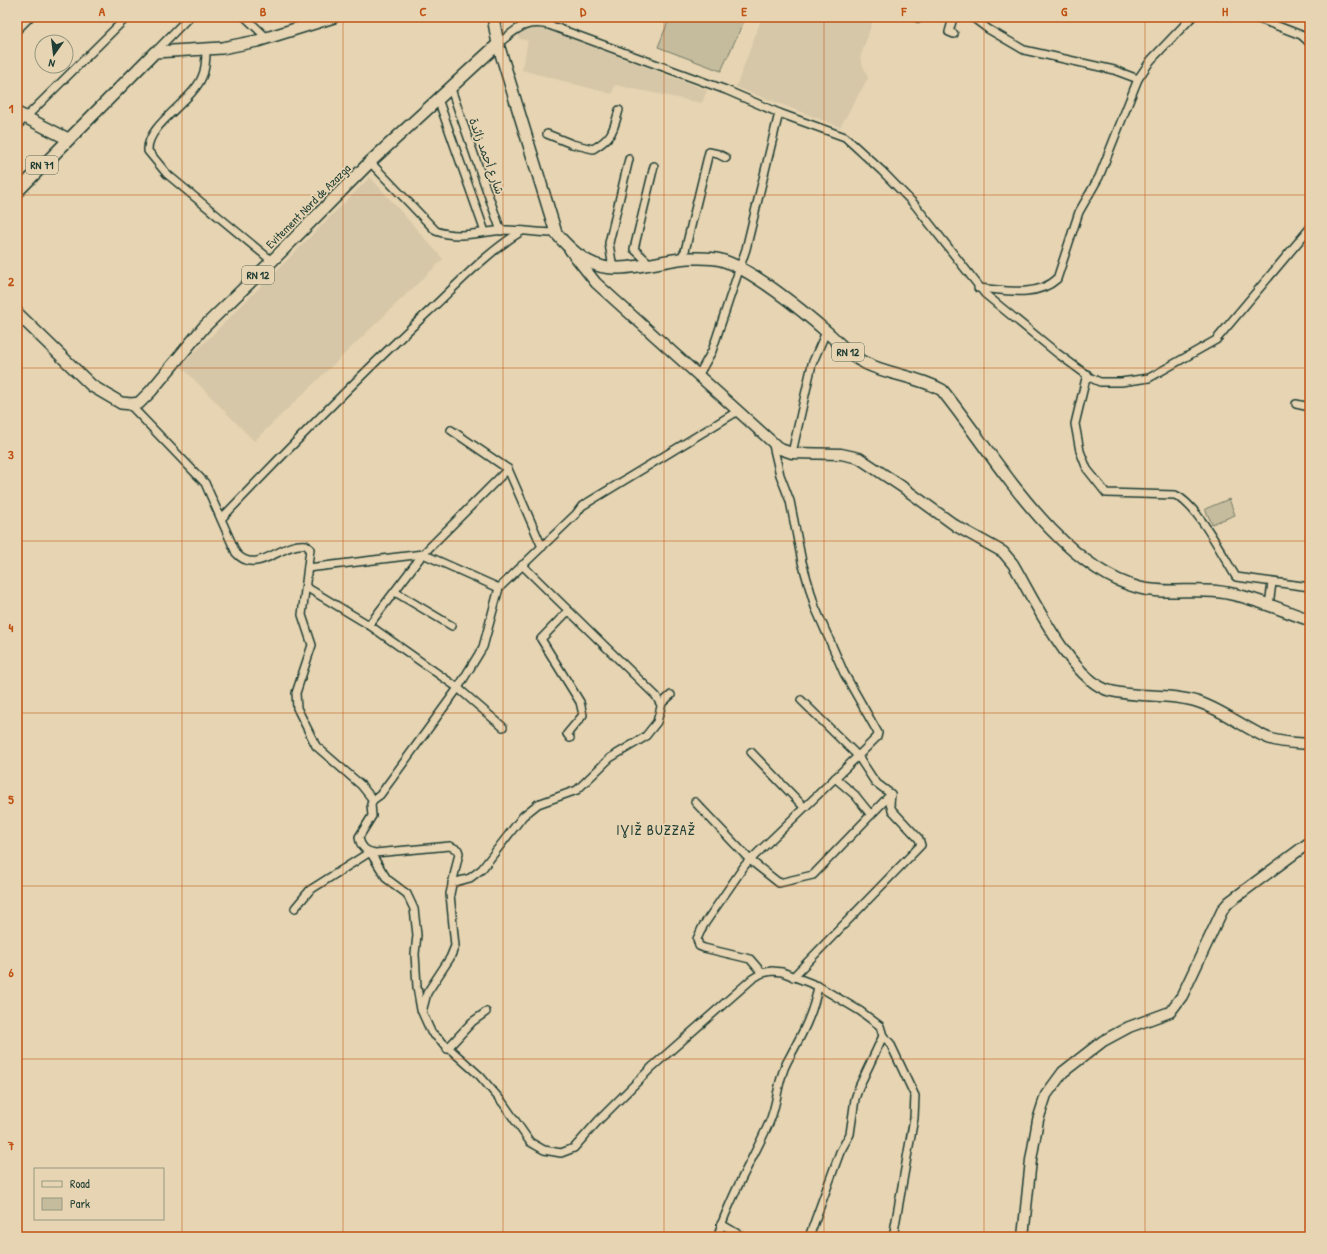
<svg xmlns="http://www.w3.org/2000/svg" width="1327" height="1254" font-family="'Patrick Hand','Playpen Sans Arabic',sans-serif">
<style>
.built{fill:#d6c7a8}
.green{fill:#c5bb9d;stroke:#727c68}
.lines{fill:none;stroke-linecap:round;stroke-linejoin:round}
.street-casing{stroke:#1f3d34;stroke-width:10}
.secondary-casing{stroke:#1f3d34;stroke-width:13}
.primary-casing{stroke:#1f3d34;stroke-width:14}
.street{stroke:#e6d4b2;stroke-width:7}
.secondary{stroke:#e6d4b2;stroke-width:10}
.primary{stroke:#e6d4b2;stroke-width:11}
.grid{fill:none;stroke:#c05314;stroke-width:1;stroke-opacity:0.55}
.labels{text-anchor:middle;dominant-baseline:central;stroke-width:3.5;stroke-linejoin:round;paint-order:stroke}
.shield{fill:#e6d4b2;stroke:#5b6a5a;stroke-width:1}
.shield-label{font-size:11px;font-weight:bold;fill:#1f3d34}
.street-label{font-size:12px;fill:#1f3d34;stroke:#e6d4b2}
.quarter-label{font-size:14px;letter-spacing:1px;fill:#1f3d34;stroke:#e6d4b2}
.neatline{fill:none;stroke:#c05314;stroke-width:1.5}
.grid-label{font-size:13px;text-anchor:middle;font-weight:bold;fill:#c05314}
</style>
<rect width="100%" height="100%" fill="#e6d4b2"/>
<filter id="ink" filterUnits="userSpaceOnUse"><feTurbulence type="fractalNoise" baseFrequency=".025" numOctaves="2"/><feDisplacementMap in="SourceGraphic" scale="8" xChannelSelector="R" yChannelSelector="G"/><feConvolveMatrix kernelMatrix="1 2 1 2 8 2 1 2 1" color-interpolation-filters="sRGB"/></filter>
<g filter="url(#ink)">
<g class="built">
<polygon points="762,17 874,17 860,58 868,78 840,127 736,87"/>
<polygon points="541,27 707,90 702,103 615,85 612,94 522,70 528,41 518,38 519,31"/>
<polygon points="370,177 443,259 254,441 181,366"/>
</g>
<g class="green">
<polygon points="670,17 746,17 721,71 658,47"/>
<polygon points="1229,499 1235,515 1212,524 1205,509"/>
</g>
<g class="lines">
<g class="street-casing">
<g id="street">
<polyline points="245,17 267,38"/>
<polyline points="512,17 532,22"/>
<polyline points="972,17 988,29 1024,50 1114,70 1138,79"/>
<polyline points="1254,17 1301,35 1310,43"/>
<polyline points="918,18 921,17"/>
<polyline points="17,30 30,17"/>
<polyline points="954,34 949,32 953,18 957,17"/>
<path d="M 498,44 C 515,30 525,19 549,25 L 726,90 L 779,113 L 845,137 L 882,171 L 915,205 L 985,294 L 1057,353 L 1091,378 L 1100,382 L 1121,382 L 1149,378 L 1216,340 L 1310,228"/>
<path d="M 206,50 C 206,59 206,69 202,77 C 192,102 146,125 148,151 L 167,174 L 272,261"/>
<polyline points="155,52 189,17"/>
<polyline points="451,89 501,231"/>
<polyline points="438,99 485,232"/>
<polyline points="17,126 127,17"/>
<path d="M 547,134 L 572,144 L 593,149 C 613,137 613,131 619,110"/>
<path d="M 370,162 L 436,231 C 460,240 482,231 507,230 C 523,230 540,233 556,233"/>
<polyline points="680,259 685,251 709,152 718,154 726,158"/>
<polyline points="649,263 634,249 654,166"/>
<polyline points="613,269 609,243 629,159"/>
<path d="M 978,288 C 1004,290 1036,298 1057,279 L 1079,212 L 1099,177 L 1138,79 L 1151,60 L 1192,17"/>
<path d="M 1087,374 L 1075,424 L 1080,451 L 1087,469 L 1106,493 L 1175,495 C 1197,504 1223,556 1236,577 L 1310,587"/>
<polyline points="698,376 712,351 746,249 779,113"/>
<path d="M 127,404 L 133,408 L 205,483 L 236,553 C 257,577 282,541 306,545 L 310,549 L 302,615 L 312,645 L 296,693 L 297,708 L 316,746 L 361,785 L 373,800 L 371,804 L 372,816 L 359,837 C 360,846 366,852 375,853 L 450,846 L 458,850 L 459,853 L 450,894 L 455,946 L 450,958 L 427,993 L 422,1012 L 431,1032 L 480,1076 L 503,1103 L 530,1142 L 544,1150 L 561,1153 L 574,1148 L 598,1121 L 652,1067 L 752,979 L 762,973 L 772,971 L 782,972 L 818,986 L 860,1011 L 880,1026 L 883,1036 L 890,1043 L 915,1096 L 914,1118 L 893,1237"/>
<polyline points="1296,404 1310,407"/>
<polyline points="451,430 508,469 542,547"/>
<polyline points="773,445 780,475 790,501 802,562 815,607 844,673 878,733 877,737 858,756 875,782 891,794 890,804 892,810 919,839 921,845 793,977"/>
<polyline points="792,453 812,364 826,332"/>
<path d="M 222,518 C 289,448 357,378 428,312 C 458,284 487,252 522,231"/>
<polyline points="522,565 656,696 661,705"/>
<polyline points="308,568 423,554 499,588 576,514 582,506 738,411"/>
<polyline points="306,587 369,625 458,688 503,727"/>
<polyline points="395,592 452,626"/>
<polyline points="1269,605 1272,583"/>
<polyline points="568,611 541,639 580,702 583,715 567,734 570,738"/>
<polyline points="369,625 423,554 508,469"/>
<polyline points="751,752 804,807"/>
<polyline points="835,778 855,795 871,815"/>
<polyline points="373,800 380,795 458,688 483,647 499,588"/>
<polyline points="695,802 750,860 779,883 813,875 891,794"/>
<polyline points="452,883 470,878 482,869 523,816 538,804 577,790 610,758 645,737 657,722 662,703 671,695"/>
<polyline points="295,908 310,890 370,852 387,879 407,894 414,909 417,935 415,954 417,987 421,1010"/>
<polyline points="762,973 750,959 704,948 699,946 697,939 703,926 745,865 858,756 801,700"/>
<polyline points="447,1049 472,1022 486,1012"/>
<polyline points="721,1224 743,1237"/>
<path d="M 718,1237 C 721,1222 727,1211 733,1197 C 744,1172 758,1148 769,1123 C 778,1104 777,1080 787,1062 C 800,1038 814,1013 818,986"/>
<polyline points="809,1237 840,1152 850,1134 855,1099 859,1087 883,1036"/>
</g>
</g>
<g class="secondary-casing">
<g id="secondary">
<path d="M 570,250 L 596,283 L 780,449 L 792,453 L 841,454 L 859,458 L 901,486 L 956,526 L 1003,552 L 1013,564 C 1033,598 1073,683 1111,691 C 1139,698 1170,693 1198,702 C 1223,710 1244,728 1268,738 C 1281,743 1296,743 1310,744"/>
<polyline points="1023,1237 1031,1160 1038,1120 1046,1095 1063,1072 1103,1041 1129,1027 1170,1012 1182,996 1223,909 1229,902 1310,842"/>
</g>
</g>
<g class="primary-casing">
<g id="primary">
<path d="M 493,17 L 498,44 L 556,233 C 570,250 590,268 613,268 C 636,269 664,260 688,258 C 699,258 711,257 721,260 C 752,269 803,311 828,333 C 840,344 850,356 865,363 C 889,375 917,376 942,390 C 993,453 1057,567 1140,588 C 1168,595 1198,587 1227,593 C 1256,598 1283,611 1310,620"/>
<polyline points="17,113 68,139"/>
<polyline points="17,192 155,52 222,48 257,41 334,17"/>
<polyline points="17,313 92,386 121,403 132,404 139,403 151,391 204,327 272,261 370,162 498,44"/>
</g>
</g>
<use href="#street" class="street"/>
<use href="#secondary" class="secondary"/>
<use href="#primary" class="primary"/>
</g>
</g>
<path class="grid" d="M 182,17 L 182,1237M 343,17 L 343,1237M 503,17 L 503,1237M 664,17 L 664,1237M 824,17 L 824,1237M 984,17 L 984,1237M 1145,17 L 1145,1237M 17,195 L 1310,195M 17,368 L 1310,368M 17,541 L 1310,541M 17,713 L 1310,713M 17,886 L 1310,886M 17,1059 L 1310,1059"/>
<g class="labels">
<g class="shield">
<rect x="26" y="156" width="32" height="18" rx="3"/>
<rect x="242" y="266" width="32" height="18" rx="3"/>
<rect x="832" y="343" width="32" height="18" rx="3"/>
</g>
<g class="shield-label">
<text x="42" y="165">RN 71</text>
<text x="258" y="275">RN 12</text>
<text x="848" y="352">RN 12</text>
</g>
<g class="street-label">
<text transform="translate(487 156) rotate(70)">شارع أحمد زائدة</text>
<text transform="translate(308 206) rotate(-45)">Evitement Nord de Azazga</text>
</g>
<g class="quarter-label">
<text x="656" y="829">IƔIŽ BUZZAŽ</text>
</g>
</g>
<rect width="1327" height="1254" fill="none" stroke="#e6d4b2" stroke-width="44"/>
<rect x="34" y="1168" width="130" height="52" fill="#e6d4b2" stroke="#969880"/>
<rect x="42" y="1181" width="20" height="6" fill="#e6d4b2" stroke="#969880"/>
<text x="70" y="1188" font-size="12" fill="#1f3d34">Road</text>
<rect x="42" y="1198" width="20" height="12" fill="#c5bb9d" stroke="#969880"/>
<text x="70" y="1208" font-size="12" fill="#1f3d34">Park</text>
<g transform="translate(54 54) rotate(194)"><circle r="19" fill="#e6d4b2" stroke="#969880"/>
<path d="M0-3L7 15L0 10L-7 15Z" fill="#1f3d34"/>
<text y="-6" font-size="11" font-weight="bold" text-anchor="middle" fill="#1f3d34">N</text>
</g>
<rect x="22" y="22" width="1283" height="1210" class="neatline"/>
<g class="grid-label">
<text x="102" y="16">A</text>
<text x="263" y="16">B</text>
<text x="423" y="16">C</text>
<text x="583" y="16">D</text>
<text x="744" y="16">E</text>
<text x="904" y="16">F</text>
<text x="1064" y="16">G</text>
<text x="1225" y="16">H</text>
<text x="11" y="113">1</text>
<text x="11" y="286">2</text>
<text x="11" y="459">3</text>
<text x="11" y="632">4</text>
<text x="11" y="804">5</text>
<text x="11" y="977">6</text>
<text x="11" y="1150">7</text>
</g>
</svg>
